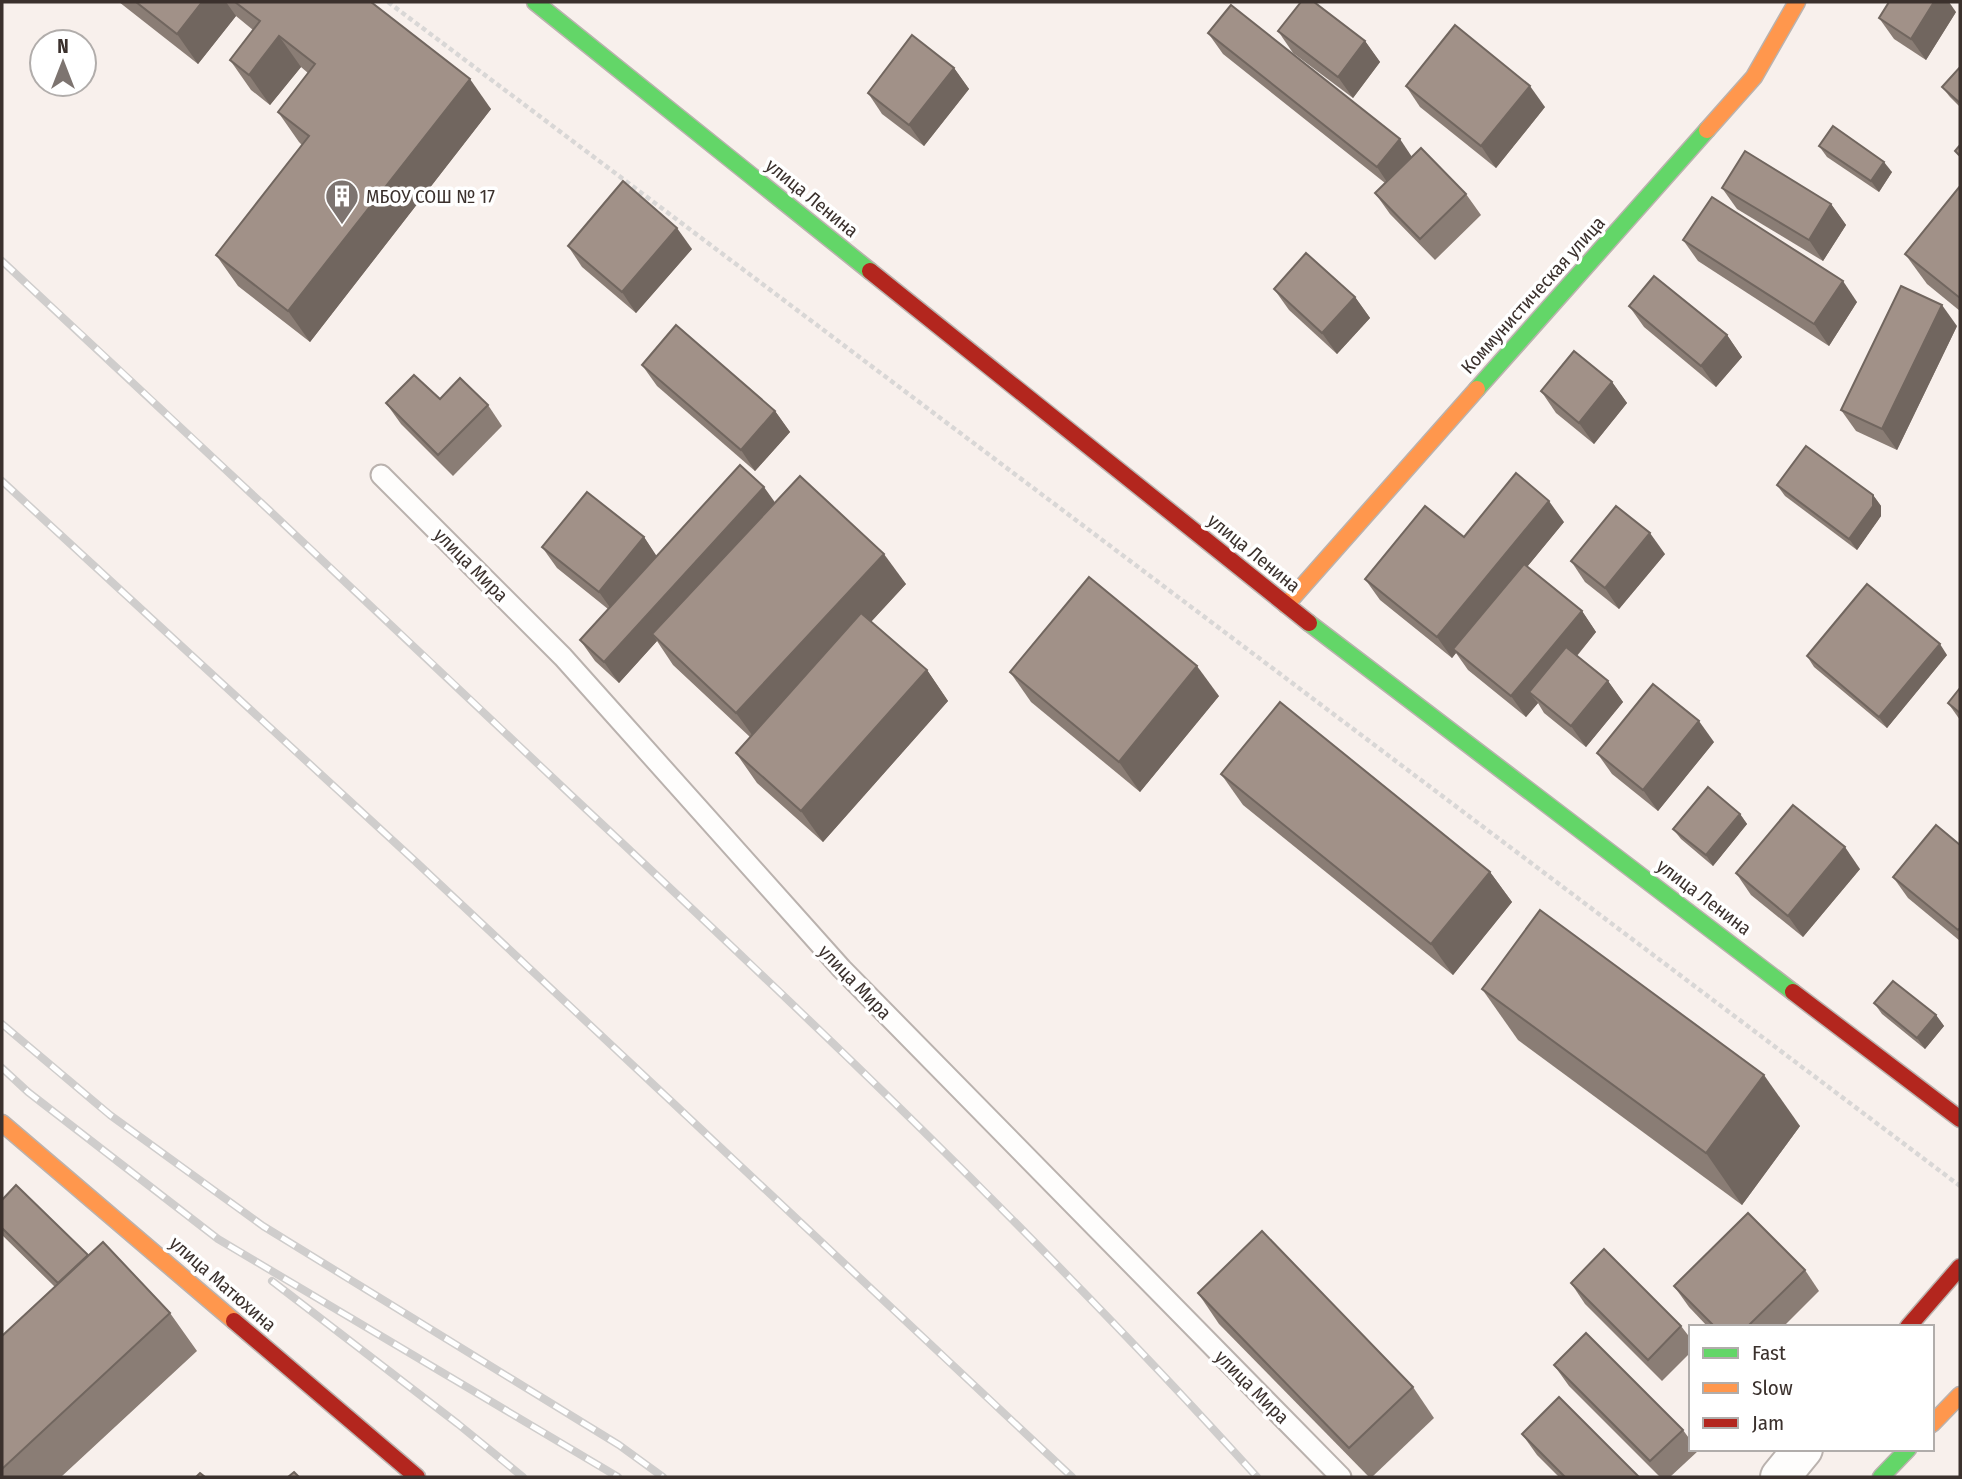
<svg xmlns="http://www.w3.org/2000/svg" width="1962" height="1479" font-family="'Fira Sans Condensed',sans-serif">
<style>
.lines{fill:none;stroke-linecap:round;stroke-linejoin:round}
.lane-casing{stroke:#bab2ae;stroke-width:23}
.street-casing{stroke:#bab2ae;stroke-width:42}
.fast-casing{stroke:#bab2ae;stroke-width:19}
.slow-casing{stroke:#bab2ae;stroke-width:19}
.jam-casing{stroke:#bab2ae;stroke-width:19}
.path{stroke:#d9d7d6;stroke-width:4.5;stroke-dasharray:5 3.5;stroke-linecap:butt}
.lane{stroke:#fefdfc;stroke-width:19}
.street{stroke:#fefdfc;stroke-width:38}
.fast{stroke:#63d668;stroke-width:16}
.slow{stroke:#ff974d;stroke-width:16}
.jam{stroke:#b3261e;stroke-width:16}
.rail-casing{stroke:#cfcdcc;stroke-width:8}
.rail{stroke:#fff;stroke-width:5;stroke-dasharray:16;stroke-linecap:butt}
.wall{fill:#8a7d75}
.shaded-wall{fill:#71665f}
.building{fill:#a19188;stroke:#71665f;stroke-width:2}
.labels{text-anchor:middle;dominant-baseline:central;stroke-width:7;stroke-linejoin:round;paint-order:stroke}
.poi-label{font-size:19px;fill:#3b312d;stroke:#fff;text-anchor:start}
.street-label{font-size:19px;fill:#3b312d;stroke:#fff}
</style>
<rect width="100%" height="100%" fill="#f8f0ec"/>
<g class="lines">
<g class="lane-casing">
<polyline id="lane" points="381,475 563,657 842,969 1341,1477"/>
</g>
<g class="street-casing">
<polyline id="street" points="1780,1477 1803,1449"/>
</g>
<g class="fast-casing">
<g id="fast">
<polyline points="535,2 870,271"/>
<polyline points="1477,389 1707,130"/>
<polyline points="1309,623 1793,992"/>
<polyline points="1881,1477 1908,1449"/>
</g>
</g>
<g class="slow-casing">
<g id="slow">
<polyline points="1707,130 1754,77 1797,2"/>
<polyline points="1286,605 1477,389"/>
<polyline points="2,1123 234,1321"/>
<polyline points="1932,1424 1960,1395"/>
</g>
</g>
<g class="jam-casing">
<g id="jam">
<polyline points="870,271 1309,623"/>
<polyline points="1793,992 1960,1119"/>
<polyline points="234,1321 417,1477"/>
<polyline points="1908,1327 1960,1267"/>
</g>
</g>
<polyline class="path" points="388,2 1960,1186"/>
<use href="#lane" class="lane"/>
<use href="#street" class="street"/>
<use href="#fast" class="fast"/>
<use href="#slow" class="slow"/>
<use href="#jam" class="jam"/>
<g class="rail-casing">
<g id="rail">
<path d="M 2,261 C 193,438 383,617 572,796 C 807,1016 1041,1238 1257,1477"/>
<polyline points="2,481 415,861 1072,1477"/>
<polyline points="2,1024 110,1115 263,1226 619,1445 663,1477"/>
<polyline points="2,1068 28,1092 218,1239 618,1477"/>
<polyline points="272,1281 458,1424 523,1477"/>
</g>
</g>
<use href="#rail" class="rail"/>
</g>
<g class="wall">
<polygon points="119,2 371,2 491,109 310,342 238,286 216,255 302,145 299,142 278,112 308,73 301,67 270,105 251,90 230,60 253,30 236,16 198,64"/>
<polygon points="1956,12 1926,60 1894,39 1879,18"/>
<polygon points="1278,31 1365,41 1380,62 1353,98 1293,53"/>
<polygon points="1208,33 1412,157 1466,194 1481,215 1435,260 1390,214 1375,193 1385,183 1223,54"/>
<polygon points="1960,67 1960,107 1950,97 1942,87"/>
<polygon points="954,68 969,89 924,146 882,114 868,93"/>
<polygon points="1406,86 1545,107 1496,168 1420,107"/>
<polygon points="1819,146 1892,172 1879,192 1827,157"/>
<polygon points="1960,186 1960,311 1927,284 1905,254"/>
<polygon points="1722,188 1831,204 1846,225 1823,261 1737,209"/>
<polygon points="1683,240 1857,302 1829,346 1698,261"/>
<polygon points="568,246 692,249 636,313 582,267"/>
<polygon points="1274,289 1355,297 1370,318 1337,354 1289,310"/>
<polygon points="1629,306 1727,335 1742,357 1716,387 1644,327"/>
<polygon points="1957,326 1897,450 1856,431 1841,410"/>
<polygon points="642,365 775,411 790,432 755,471 657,386"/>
<polygon points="1612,382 1627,403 1594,444 1556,413 1541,391"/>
<polygon points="440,399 488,405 502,426 453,476 401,424 386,403"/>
<polygon points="1777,485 1873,495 1881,506 1881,516 1857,550 1785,496"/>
<polygon points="775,502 906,584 871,622 927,670 948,701 823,842 757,783 736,753 750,737 673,665 657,641 619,683 595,661 580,640 608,609 557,568 542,547 644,537 656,556"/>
<polygon points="1564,522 1527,567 1582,611 1596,632 1577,656 1608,681 1623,702 1586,747 1544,713 1538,703 1526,717 1468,670 1456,653 1452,658 1380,600 1365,579 1464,537"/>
<polygon points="1665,554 1619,609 1585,582 1571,561"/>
<polygon points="1947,655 1887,728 1814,667 1807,656"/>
<polygon points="1010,672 1219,696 1140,792 1031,702"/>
<polygon points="1960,688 1960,720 1948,703"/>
<polygon points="1714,742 1658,811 1612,774 1597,753"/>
<polygon points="1221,774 1490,872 1512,902 1453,975 1243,805"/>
<polygon points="1740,814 1747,824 1713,866 1681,839 1673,829"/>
<polygon points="1960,845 1960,941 1908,898 1893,877"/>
<polygon points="1860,869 1803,937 1751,895 1736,873"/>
<polygon points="1482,989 1800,1126 1742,1205 1518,1040"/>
<polygon points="1874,1003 1936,1015 1944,1026 1925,1049 1882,1014"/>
<polygon points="2,1200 88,1255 170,1313 197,1351 61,1477 2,1477 2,1336 55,1287 2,1235"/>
<polygon points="1805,1270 1819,1291 1783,1327 1708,1327 1689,1307 1674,1286"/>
<polygon points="1571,1283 1681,1326 1691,1339 1691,1352 1662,1381 1585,1304"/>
<polygon points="1198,1293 1413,1387 1434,1418 1372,1477 1369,1477 1219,1324"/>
<polygon points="1554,1365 1683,1430 1691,1441 1691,1449 1697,1449 1698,1451 1670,1477 1660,1477 1569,1386"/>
<polygon points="1522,1434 1639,1477 1559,1477 1537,1455"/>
</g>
<g class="shaded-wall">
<polygon points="202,2 226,2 236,16 198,64 177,34"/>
<polygon points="1934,2 1949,2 1956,12 1926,60 1911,39"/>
<polygon points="279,36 301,67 270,105 249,75"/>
<polygon points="1365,41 1380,62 1353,98 1338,77"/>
<polygon points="954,68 969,89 924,146 909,125"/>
<polygon points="470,79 491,109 310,342 288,311"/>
<polygon points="1530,86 1545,107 1496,168 1481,146"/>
<polygon points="1400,139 1414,160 1391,188 1377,167"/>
<polygon points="1884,162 1892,172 1879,192 1871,181"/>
<polygon points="1831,204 1846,225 1823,261 1809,240"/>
<polygon points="677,228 692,249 636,313 622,292"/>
<polygon points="1843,281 1857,302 1829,346 1814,324"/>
<polygon points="1355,297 1370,318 1337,354 1322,333"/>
<polygon points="1942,305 1957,326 1897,450 1882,429"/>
<polygon points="1727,335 1742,357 1716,387 1701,366"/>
<polygon points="1612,382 1627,403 1594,444 1579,423"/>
<polygon points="775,411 790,432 755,471 741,450"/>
<polygon points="764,487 779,508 652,634 657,641 619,683 604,662"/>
<polygon points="1873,495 1881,506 1881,516 1857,550 1849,539"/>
<polygon points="1549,501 1564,522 1457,652 1453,649 1456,653 1452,658 1437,637"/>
<polygon points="1650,533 1665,554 1619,609 1605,588"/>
<polygon points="644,537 658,558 614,613 599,592"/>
<polygon points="884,554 906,584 758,743 736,713"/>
<polygon points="1582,611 1596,632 1540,700 1529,692 1538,703 1526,717 1511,696"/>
<polygon points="1940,644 1947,655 1887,728 1879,717"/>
<polygon points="1197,666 1219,696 1140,792 1119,762"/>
<polygon points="927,670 948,701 823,842 801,811"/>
<polygon points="1608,681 1623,702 1586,747 1571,726"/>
<polygon points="1699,721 1714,742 1658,811 1643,790"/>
<polygon points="1740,814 1747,824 1713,866 1706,855"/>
<polygon points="1845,847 1860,869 1803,937 1788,916"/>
<polygon points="1490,872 1512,902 1453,975 1431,944"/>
<polygon points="1936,1015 1944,1026 1925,1049 1917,1038"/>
<polygon points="1764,1075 1800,1126 1742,1205 1706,1153"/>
</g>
<g class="building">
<polygon points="136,2 202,2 177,34"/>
<polygon points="235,2 371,2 470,79 288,311 216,255 309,136 278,112 315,64 279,36 249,75 230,60 260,21"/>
<polygon points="1301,2 1314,2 1365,41 1338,77 1278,31"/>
<polygon points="1889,2 1934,2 1911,39 1879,18"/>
<polygon points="1231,5 1400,139 1377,167 1208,33"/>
<polygon points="1455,25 1530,86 1481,146 1406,86"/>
<polygon points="912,35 954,68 909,125 868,93"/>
<polygon points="1960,67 1960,103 1942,87"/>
<polygon points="1833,126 1884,162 1871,181 1819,146"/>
<polygon points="1960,145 1960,156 1955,151"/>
<polygon points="1421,148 1466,194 1420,239 1375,193"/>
<polygon points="1745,151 1831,204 1809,240 1722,188"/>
<polygon points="623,181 677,228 622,292 568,246"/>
<polygon points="1960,186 1960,298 1905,254"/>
<polygon points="1712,197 1843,281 1814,324 1683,240"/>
<polygon points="1306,253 1355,297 1322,333 1274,289"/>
<polygon points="1654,276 1727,335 1701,366 1629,306"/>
<polygon points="1901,286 1942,305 1882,429 1841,410"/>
<polygon points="676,325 775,411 741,450 642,365"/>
<polygon points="1574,351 1612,382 1579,423 1541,391"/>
<polygon points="414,375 440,399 460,378 488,405 438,455 386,403"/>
<polygon points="1806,446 1873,495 1873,506 1849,539 1777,485"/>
<polygon points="740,465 764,487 604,662 580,640"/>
<polygon points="1516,473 1549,501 1437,637 1365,579 1425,506 1464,537"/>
<polygon points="800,476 884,554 736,713 652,634"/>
<polygon points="587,492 644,537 599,592 542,547"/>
<polygon points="1616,506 1650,533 1605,588 1571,561"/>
<polygon points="1524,564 1582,611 1511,696 1453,649"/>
<polygon points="1089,577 1197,666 1119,762 1010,672"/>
<polygon points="1867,584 1940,644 1879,717 1807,656"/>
<polygon points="861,613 927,670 801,811 736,753"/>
<polygon points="1566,647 1608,681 1571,726 1529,692"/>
<polygon points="1653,684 1699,721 1643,790 1597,753"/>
<polygon points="1960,688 1960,713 1948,703"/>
<polygon points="1280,702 1490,872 1431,944 1221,774"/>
<polygon points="1708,787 1740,814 1706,855 1673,829"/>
<polygon points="1793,805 1845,847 1788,916 1736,873"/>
<polygon points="1936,825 1960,845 1960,928 1958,930 1893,877"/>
<polygon points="1540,910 1764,1075 1706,1153 1482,989"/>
<polygon points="1893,981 1936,1015 1917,1038 1874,1003"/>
<polygon points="16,1185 88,1255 58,1283 2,1228 2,1200"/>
<polygon points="1748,1213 1805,1270 1747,1327 1715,1327 1674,1286"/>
<polygon points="1262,1231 1413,1387 1349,1448 1198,1293"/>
<polygon points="103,1242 170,1313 2,1469 2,1336"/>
<polygon points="1604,1249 1681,1326 1648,1360 1571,1283"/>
<polygon points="1586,1333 1683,1430 1650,1461 1554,1365"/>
<polygon points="1559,1397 1639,1477 1565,1477 1522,1434"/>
<polygon points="294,1472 299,1477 288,1477"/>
<polygon points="200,1473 205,1477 196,1477"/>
</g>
<defs>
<g id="building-pin" transform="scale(1.75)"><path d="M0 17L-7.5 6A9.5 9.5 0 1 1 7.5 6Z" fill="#7d7470" stroke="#fff"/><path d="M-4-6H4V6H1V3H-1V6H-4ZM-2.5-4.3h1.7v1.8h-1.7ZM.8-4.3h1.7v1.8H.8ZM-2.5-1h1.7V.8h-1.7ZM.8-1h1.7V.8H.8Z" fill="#fff"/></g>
</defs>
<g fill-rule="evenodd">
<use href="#building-pin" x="342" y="196"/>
</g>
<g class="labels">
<g class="poi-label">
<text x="366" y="196">МБОУ СОШ № 17</text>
</g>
<g class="street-label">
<text transform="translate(812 198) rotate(39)">улица Ленина</text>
<text transform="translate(1533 295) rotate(-48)">Коммунистическая улица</text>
<text transform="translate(1254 553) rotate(39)">улица Ленина</text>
<text transform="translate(471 565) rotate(45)">улица Мира</text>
<text transform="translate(1704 897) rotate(37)">улица Ленина</text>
<text transform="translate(855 982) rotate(46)">улица Мира</text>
<text transform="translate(223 1284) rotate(41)">улица Матюхина</text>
<text transform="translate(1252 1387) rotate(45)">улица Мира</text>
</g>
</g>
<rect width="1962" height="1479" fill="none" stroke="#3b312d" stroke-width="7"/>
<rect x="1689" y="1325" width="245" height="126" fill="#ffffff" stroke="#b1adab" stroke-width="2"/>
<rect x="1703" y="1348" width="35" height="10" fill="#63d668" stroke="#b1adab" stroke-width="2"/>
<text x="1752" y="1360" font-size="21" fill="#3b312d">Fast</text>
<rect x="1703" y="1383" width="35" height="10" fill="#ff974d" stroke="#b1adab" stroke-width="2"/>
<text x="1752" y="1395" font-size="21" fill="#3b312d">Slow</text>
<rect x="1703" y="1418" width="35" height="10" fill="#b3261e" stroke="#b1adab" stroke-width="2"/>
<text x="1752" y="1430" font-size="21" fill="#3b312d">Jam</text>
<g transform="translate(63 63)"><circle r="33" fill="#ffffff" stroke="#b1adab" stroke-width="2"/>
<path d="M0-5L12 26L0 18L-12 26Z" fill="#7d7470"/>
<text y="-10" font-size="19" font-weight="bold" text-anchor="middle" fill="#3b312d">N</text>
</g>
</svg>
